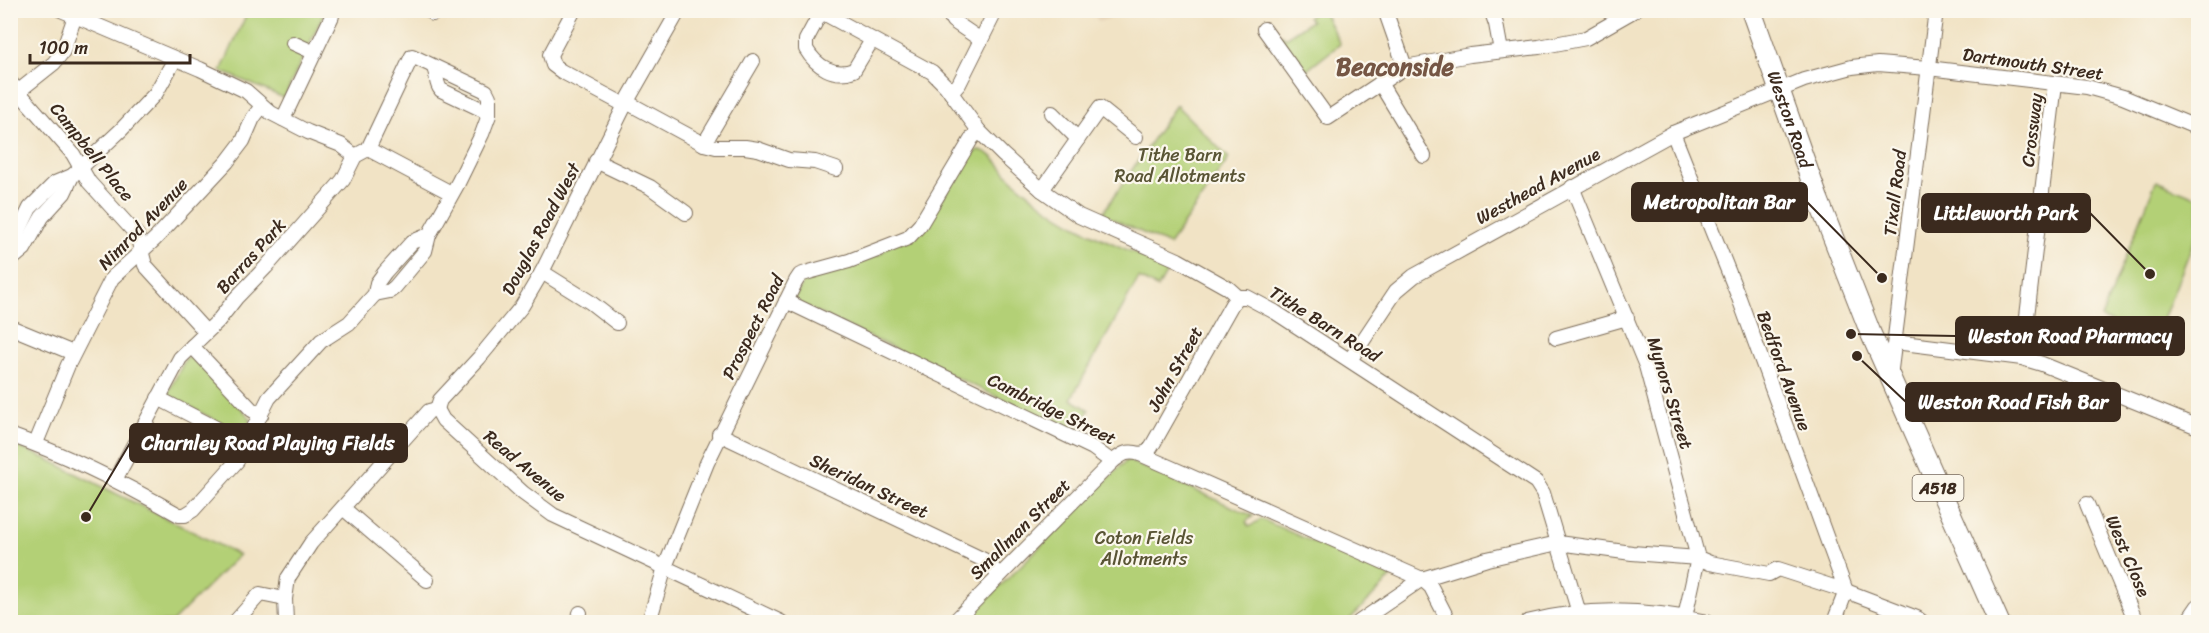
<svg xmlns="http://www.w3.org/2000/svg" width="2209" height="633" font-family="Sriracha,sans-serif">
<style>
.built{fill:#e5d1b4}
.green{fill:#b3d076;stroke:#777d4a;stroke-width:1.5}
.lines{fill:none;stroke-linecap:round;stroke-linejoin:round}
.minor-casing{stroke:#7b6b58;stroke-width:16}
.highway-casing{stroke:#7b6b58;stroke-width:22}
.minor{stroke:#fff;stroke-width:14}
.highway{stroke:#fff;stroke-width:20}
.labels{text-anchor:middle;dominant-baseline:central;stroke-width:4.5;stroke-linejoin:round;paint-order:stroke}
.shield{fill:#fbf7ec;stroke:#75685c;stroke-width:1.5}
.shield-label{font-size:16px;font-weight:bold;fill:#3b2a1e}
.street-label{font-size:18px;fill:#3b2a1e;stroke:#fbf7ec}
.park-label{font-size:18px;fill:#595434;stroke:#fbf7ec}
.district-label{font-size:24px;font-weight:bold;fill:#755644;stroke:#fbf7ec}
.leader{fill:none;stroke:#3b2a1e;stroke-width:2}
.callout-dot{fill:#3b2a1e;stroke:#fbf7ec;stroke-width:2}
.callout{fill:#3b2a1e;stroke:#3b2a1e;stroke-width:2}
.callout-label{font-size:20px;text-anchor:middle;font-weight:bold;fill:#fff}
</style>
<rect width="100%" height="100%" fill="#fbf7ec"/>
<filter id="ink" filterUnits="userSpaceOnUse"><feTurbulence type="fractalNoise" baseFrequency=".0167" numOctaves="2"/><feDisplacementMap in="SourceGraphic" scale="12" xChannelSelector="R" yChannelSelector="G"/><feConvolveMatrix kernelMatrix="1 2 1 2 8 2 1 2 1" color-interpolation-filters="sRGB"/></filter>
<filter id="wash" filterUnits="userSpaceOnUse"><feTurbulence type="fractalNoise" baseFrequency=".008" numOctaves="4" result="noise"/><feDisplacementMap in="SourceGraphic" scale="24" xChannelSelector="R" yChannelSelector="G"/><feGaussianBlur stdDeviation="1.35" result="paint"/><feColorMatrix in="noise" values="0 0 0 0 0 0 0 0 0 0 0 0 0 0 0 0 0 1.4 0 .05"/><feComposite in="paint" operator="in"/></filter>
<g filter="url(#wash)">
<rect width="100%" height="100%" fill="#f1e3c5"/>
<polygon class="built" points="1090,11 1131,11 1099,22"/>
<g class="green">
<polygon points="248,11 330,11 329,13 325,11 284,98 221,71"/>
<polygon points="1317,11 1323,11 1340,44 1302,74 1276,39 1282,35 1285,38 1311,21 1308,16"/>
<polygon points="1176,105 1229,158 1169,245 1102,214"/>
<path d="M 978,150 C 993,151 1002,170 1012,179 C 1020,187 1029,193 1037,200 C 1075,231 1124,247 1169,268 L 1158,288 L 1139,278 L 1071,399 L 1089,410 C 1083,421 1080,428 1068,430 L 793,301 L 804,281 L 809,277 L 880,254 L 940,202 L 970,155 Z"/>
<polygon points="2156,181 2198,198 2198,230 2155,340 2101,318"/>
<polygon points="191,357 199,361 251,419 243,435 170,396 169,391 186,358"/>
<polygon points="11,444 47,459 239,555 172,622 11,622"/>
<polygon points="1127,460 1253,516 1246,522 1249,527 1261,519 1392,577 1347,622 964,622"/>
</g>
</g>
<g filter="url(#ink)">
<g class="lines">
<g class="minor-casing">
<g id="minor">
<polyline points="61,10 200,69 246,91 271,113 308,132 341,145 355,156"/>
<polyline points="574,10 550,55 553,65 561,71 619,102 632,105 704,144 716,147 745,147 758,149 789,160 815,162 836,169"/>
<polyline points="818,10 932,72 946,86 979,131 1003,155 1042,190 1079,216 1178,260 1228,288 1238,297 1247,297 1275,312 1536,482 1543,493 1579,613"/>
<polyline points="947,10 953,21 981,40"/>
<polyline points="1385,10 1405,67"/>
<polyline points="1491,10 1496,24 1501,51"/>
<path d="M 821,12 L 806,40 L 806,49 C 816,66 834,78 854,70 L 872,40"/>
<polyline points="433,14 434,10"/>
<polyline points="1264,29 1328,118 1405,67 1470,55 1539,47 1586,38 1635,10"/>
<polyline points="293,43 315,53"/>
<path d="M 434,68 C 438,76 435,83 441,90 L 483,110 L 489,115"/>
<polyline points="10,82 73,154 89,182 137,235 145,265 206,332"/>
<polyline points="1380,83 1424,156"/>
<polyline points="951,93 959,84 996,10"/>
<polyline points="10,98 54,63 63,51 75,16"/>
<polyline points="1052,113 1078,139"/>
<polyline points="283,119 332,16"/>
<polyline points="1673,133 1739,298 1846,591 1834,622"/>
<polyline points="704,144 753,61"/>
<polyline points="368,149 451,193"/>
<polyline points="596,161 650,187 686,213"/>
<polyline points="1572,187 1646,366 1698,558 1685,617"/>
<polyline points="1042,190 1100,108 1136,137"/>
<polyline points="11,260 24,249 42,217 64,193 72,176 121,130 156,93 175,59"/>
<polyline points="10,261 13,243 30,208 55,183 72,176"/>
<polyline points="542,272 590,302 617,323"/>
<polyline points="786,301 1093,448 1112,462"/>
<polyline points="10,327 73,353"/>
<polyline points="1556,338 1627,318"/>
<polyline points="1895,342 2022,358 2042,364 2198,427"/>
<polyline points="192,346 252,410 261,415"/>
<polyline points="2022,358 2055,84"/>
<polyline points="1350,360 1396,291 1414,276 1673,133 1804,80 1852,67 1878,64 1928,68 2087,87 2123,97 2198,128"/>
<polyline points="1890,377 1936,10"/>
<polyline points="158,398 247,444"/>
<polyline points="437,409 440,400 479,358 522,306 542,272 626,103 679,10"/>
<polyline points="437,409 443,420 523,493 553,515 781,622"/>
<polyline points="719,434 986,561 999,575"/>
<path d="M 10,435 C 69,456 125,484 179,515 L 185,515 L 193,510 L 237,461 L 269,398 L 321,341 L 349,323 L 375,294 L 377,283 L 385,272 L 412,242 L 429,235"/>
<polyline points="36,443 68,365 112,278 155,239 227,162 243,141 253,118 262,106"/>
<polyline points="1140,454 1148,452 1153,444 1232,304 1238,297"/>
<polyline points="115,480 180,358 218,321 236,298 266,267 343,180 355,156 368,149 412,56 486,91 489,97 489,115 482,134 458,183 429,235 425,251 395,287 390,291 375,294"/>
<polyline points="2087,504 2136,622"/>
<polyline points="343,508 427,580"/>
<polyline points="235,622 260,594 285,599"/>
<polyline points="286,622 285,599 288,578 311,543 429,411 437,409"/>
<polyline points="578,622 580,613"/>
<polyline points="649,622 665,567 707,463 796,281 800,275 809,272 849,261 908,238 920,225 972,138 979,131"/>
<path d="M 954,622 L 1112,462 C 1122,454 1127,450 1140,454 L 1422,579 L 1431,587 L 1449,622"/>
<polyline points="1359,622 1422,579 1487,559 1558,543 1632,553 1698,558 1710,563 1769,574 1778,569 1846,591 1917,618 1922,622"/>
<path d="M 1527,622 C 1586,607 1648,609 1707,622"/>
<polyline points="2187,622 2198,606"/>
</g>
</g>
<g class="highway-casing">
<g id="highway">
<path id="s1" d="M 1751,10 L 1818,199 L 1871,334 L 1999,622"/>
</g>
</g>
<use href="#minor" class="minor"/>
<use href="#highway" class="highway"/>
</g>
</g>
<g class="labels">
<rect class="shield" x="1912.5" y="475" width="51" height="26" rx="4.5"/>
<g class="shield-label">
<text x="1938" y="488">A518</text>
</g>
<g class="street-label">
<text transform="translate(2033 64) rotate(8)">Dartmouth Street</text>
<text stroke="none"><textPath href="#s1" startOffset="116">Weston Road</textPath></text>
<text transform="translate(2032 130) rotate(-83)">Crossway</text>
<text transform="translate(92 152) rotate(51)">Campbell Place</text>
<text transform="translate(1538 186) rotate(-29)">Westhead Avenue</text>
<text transform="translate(1895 193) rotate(-83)">Tixall Road</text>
<text transform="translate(143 224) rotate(-46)">Nimrod Avenue</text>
<text transform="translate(541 229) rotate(-62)">Douglas Road West</text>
<text transform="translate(251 256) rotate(-48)">Barras Park</text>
<text transform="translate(1325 324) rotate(32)">Tithe Barn Road</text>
<text transform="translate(753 327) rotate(-63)">Prospect Road</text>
<text transform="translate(1175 369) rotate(-61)">John Street</text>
<text transform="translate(1784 371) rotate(70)">Bedford Avenue</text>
<text transform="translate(1670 393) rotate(73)">Mynors Street</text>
<text transform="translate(1052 409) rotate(26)">Cambridge Street</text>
<text transform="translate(525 466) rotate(40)">Read Avenue</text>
<text transform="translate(869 486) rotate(25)">Sheridan Street</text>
<text transform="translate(1020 529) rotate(-45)">Smallman Street</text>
<text transform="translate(2128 556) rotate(67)">West Close</text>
</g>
<g class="park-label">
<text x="1180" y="155">Tithe Barn<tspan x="1180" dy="21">Road Allotments</tspan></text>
<text x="1144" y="538">Coton Fields<tspan x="1144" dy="21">Allotments</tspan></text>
</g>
<g class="district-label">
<text x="1395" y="67">Beaconside</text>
</g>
</g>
<path class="leader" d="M1882 278L1807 202M2150 274L2090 213M1851 334L1956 336M1857 356L1906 402M86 517L130 443"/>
<g class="callout-dot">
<circle cx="1882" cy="278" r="6"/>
<circle cx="2150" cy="274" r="6"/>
<circle cx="1851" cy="334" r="6"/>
<circle cx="1857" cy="356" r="6"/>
<circle cx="86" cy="517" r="6"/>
</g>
<g class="callout">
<rect x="1632" y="183" width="175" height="38" rx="6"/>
<rect x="1922" y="194" width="168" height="38" rx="6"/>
<rect x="1956" y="317" width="228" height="38" rx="6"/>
<rect x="1906" y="383" width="214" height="38" rx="6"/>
<rect x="130" y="424" width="277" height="38" rx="6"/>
</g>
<g class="callout-label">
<text x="1719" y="209">Metropolitan Bar</text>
<text x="2006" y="220">Littleworth Park</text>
<text x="2070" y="343">Weston Road Pharmacy</text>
<text x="2013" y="409">Weston Road Fish Bar</text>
<text x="268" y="450">Charnley Road Playing Fields</text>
</g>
<rect width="2209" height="633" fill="none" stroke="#fbf7ec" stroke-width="36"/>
<path d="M30 54v9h160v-9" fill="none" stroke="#3b2a1e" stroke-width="3"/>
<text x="39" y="54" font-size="18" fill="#3b2a1e" stroke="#fbf7ec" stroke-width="4.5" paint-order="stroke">100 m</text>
</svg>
